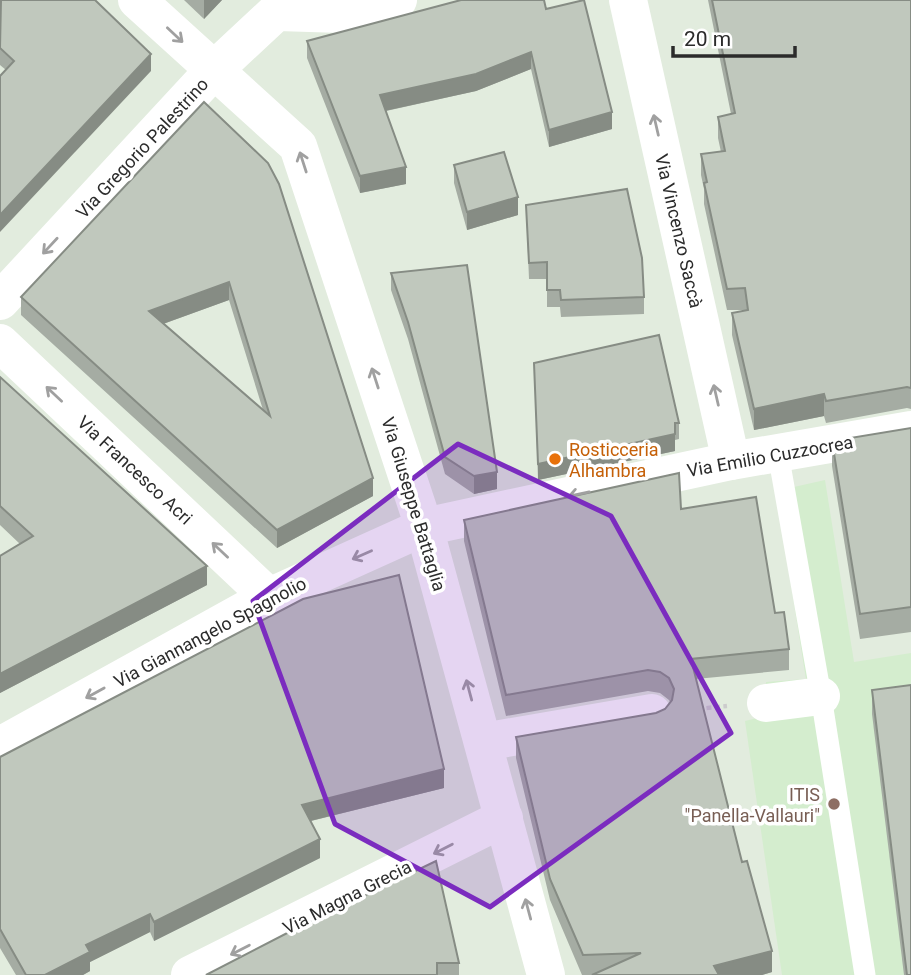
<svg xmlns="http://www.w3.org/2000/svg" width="911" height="975" font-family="Roboto,sans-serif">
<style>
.education{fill:#d4edce}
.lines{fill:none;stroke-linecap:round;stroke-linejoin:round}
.path{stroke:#ccc;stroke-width:4.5;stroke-dasharray:5 3.5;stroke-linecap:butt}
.lane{stroke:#fff;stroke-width:21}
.street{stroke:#fff;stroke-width:38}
.wall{fill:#a5aca3;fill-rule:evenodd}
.shaded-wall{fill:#868c84}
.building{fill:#c0c8bd;stroke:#868c84;stroke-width:2;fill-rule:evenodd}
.oneway{stroke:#a0a0a0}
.marked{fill:#7b2cbf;fill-opacity:0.2;stroke:#7b2cbf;stroke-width:5;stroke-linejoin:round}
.food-dot{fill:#e8710a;stroke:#fff;stroke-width:2.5}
.education-dot{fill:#8d6e63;stroke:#fff;stroke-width:2.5}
.labels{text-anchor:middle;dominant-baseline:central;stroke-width:7;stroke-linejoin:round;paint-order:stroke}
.street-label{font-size:18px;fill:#2b2b2b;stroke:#fff}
.food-label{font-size:18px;fill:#c56008;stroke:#fff;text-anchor:start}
.education-label{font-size:18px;fill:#785e54;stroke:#fff;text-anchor:end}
</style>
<rect width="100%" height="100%" fill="#e2ecde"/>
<polygon class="education" points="825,480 854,662 911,653 911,975 782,975 745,721 765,716 766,682 806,679 776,491"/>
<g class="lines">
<polyline class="path" points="698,709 727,706"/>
<polyline class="lane" points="778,453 821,696 865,975"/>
<g class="street">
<polyline points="137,0 298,146 424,527 546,975"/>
<polyline points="628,0 731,461"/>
<polyline points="278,12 342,14 398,0"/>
<polyline points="0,301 213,71 289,0"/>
<polyline points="0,343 269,597"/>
<polyline points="766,703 821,696"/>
<polyline points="483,742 652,713"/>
<polyline points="0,746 269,597 424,527 731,461 911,430"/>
<polyline points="190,975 504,818"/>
</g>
</g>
<g class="wall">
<polygon points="184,0 222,0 204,19"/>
<polygon points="708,0 911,0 911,409 907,408 826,423 824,416 754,430 732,335 732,313 745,311 745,310 727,310 704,204 704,189 701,175 701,154 721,152 718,138 718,117 731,114"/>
<polygon points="0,1 151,71 6,70 0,65"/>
<polygon points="546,9 612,129 549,147 531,69 476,91 386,111 406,184 360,193 307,58 307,41"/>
<path d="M 204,102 L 373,496 L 277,548 L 21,315 L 21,297 ZM 229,300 L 263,410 L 163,324 Z"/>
<polygon points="454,165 518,215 467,230 454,183"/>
<polygon points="526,205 644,297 644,314 561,317 560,307 547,307 547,279 529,279"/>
<polygon points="391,273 497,489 474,494 445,474 408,339 391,290"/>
<polygon points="534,363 679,423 679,439 675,440 675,451 538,480"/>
<polygon points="0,377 207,585 0,693 0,556 20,544 0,525"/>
<polygon points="911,428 911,632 860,639 832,466 832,441"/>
<polygon points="681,509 775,613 789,649 789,670 696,679 742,862 772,972 762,975 582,975 550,900 516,758 516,737 656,713 665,709 670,702 669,700 660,693 648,691 506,716 464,541 464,520"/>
<polygon points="872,690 911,975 904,975 872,714"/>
<polygon points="0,757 444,788 311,821 320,858 154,941 150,932 90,962 90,971 83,975 16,975 0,948"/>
<polygon points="459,963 459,975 206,975"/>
</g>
<g class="shaded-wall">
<polygon points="204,0 222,0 204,19"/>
<polygon points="531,52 531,69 476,91 380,112 380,95"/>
<polygon points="151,54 151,71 0,232 0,215"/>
<polygon points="612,112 612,129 549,147 549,130"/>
<polygon points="406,167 406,184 360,193 360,176"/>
<polygon points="518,197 518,215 467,230 467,212"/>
<polygon points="229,282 229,300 149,329 149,311"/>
<polygon points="824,394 824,416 754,430 754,409"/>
<polygon points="675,434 675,451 538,480 538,464"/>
<polygon points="497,472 497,489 474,494 474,476"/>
<polygon points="373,478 373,496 277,548 277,530"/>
<polygon points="207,566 207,585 0,693 0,674"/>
<polygon points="444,769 444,788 302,823 302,805"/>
<polygon points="320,839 320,858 154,941 154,922"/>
<polygon points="150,914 150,932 90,962 90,971 83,975 45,975 86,945"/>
<polygon points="772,951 772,972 762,975 714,975 714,966"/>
</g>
<g class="building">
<polygon points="1,0 95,0 151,54 0,215 0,76 14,61 0,48"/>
<polygon points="461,0 544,0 546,9 584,0 612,112 549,130 531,52 476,74 380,95 406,167 360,176 307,41"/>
<polygon points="712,0 911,0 911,388 907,387 826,401 824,394 754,409 732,313 748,310 745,288 727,289 704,183 707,182 701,154 725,151 718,117 735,113"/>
<path d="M 204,102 L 268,163 L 279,184 L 373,478 L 277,530 L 21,297 ZM 229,282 L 270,416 L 149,311 Z"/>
<polygon points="504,152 518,197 467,212 454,165"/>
<polygon points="627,189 642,258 644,297 561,300 560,290 547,290 547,262 529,263 526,205"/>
<polygon points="467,265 497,472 474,476 445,457 408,322 391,273"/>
<polygon points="659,335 679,423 675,423 675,434 538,464 534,363"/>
<polygon points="0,377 207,566 0,674 0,556 33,536 0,506"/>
<polygon points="911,428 911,607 860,614 832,441"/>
<polygon points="679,473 681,509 756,497 775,613 784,612 789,649 691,659 742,862 747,861 772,951 714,966 719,975 592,975 641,953 583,955 550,879 516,737 656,713 665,709 672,700 674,689 669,678 660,672 648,670 506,695 464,520"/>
<polygon points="399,575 444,769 302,805 320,839 154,922 150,914 86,945 90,952 45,975 26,975 0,929 0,757 303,599"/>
<polygon points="911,685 911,975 907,975 872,690"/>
<polygon points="436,861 459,963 437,963 437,975 206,975 295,929"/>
</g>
<defs><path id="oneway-shaft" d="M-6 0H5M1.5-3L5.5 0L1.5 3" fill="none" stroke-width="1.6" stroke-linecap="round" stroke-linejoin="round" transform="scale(1.75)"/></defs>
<g class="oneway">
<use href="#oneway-shaft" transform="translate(175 35) rotate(43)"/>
<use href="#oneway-shaft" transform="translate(656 125) rotate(-103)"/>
<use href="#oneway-shaft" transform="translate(303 162) rotate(-108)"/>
<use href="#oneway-shaft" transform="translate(50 246) rotate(133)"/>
<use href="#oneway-shaft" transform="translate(375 378) rotate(-108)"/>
<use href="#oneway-shaft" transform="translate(54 394) rotate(-137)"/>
<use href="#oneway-shaft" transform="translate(716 395) rotate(-103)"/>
<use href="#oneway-shaft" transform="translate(579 494) rotate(168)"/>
<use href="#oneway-shaft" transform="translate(220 550) rotate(-137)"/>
<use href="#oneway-shaft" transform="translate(362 555) rotate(156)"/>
<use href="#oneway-shaft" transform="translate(469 690) rotate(-105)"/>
<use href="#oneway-shaft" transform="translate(95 693) rotate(151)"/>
<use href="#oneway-shaft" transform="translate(443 849) rotate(153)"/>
<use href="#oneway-shaft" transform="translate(528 909) rotate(-105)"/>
<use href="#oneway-shaft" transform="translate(240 950) rotate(153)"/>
</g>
<path class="marked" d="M 458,444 L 611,516 L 731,733 L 490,907 L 335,824 L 253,601 Z"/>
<circle class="food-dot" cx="555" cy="459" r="7"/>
<circle class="education-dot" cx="834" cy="804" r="7"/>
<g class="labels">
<g class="street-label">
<text transform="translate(142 148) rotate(-47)">Via Gregorio Palestrino</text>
<text transform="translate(679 231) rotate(77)">Via Vincenzo Saccà</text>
<text transform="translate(770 456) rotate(-10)">Via Emilio Cuzzocrea</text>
<text transform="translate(135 470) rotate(43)">Via Francesco Acri</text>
<text transform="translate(414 504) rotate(73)">Via Giuseppe Battaglia</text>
<text transform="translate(210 632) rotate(-28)">Via Giannangelo Spagnolio</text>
<text transform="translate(347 897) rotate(-27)">Via Magna Grecia</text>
</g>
<g class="food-label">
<text x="569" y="449">Rosticceria<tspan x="569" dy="21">Alhambra</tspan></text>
</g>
<g class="education-label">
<text x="820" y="794">ITIS<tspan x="820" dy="21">"Panella-Vallauri"</tspan></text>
</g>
</g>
<path d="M673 46v10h122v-10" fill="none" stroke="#2b2b2b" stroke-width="3.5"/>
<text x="684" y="46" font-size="21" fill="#2b2b2b" stroke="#ffffff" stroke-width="5" paint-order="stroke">20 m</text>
</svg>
